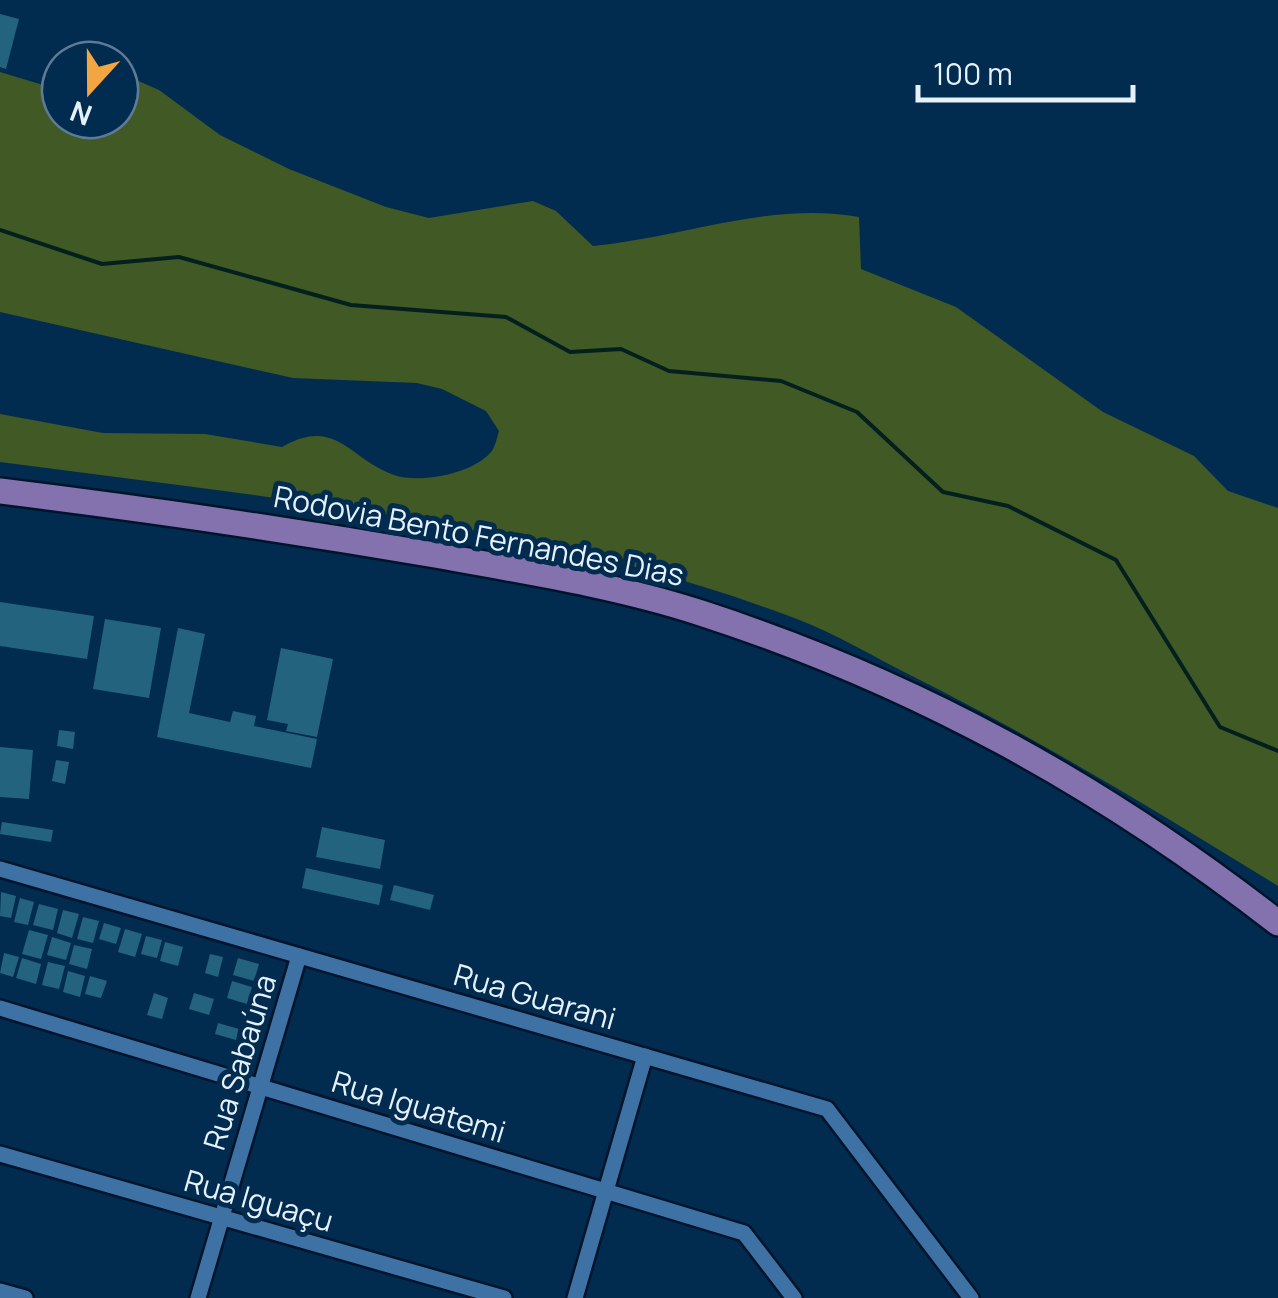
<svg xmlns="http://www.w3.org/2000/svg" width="1278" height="1298" font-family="Manrope,sans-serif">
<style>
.forest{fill:#415924}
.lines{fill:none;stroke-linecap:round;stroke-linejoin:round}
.stream{stroke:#04201e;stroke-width:4}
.building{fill:#23637e}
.minor-casing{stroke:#00142c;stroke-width:20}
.trunk-casing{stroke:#00142c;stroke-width:30}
.minor{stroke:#3e72a4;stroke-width:15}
.trunk{stroke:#8472ae;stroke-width:25}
.labels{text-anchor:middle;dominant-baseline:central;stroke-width:10;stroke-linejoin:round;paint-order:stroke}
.street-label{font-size:30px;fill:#e6f1fc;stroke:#022c4f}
</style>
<rect width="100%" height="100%" fill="#022c4f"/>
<path class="forest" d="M 0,72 L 43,85 L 60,72 L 60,120 L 120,120 L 120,73 L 159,90 L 220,135 L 289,169 L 386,207 L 429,218 L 533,201 L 556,211 L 593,246 C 681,238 770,201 859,217 L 861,269 L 956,307 L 1103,412 L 1194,456 L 1228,491 L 1278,508 L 1278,886 C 1158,812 1038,739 912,676 C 874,657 836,634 797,619 C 542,522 269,498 0,462 L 0,414 L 103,433 L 205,434 L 282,447 C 336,416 348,458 394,475 C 419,484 472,474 490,453 C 495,449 497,437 499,431 L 486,411 L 442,389 L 417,383 L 293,378 L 0,312 Z"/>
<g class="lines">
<polyline class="stream" points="0,230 102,264 179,257 351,305 506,317 570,352 621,349 669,371 781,381 857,412 943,492 1008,506 1116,560 1220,727 1278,751"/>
</g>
<g class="building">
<polygon points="0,14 19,19 6,69 0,67"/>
<polygon points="0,602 94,616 87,659 0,646"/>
<polygon points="105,619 161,628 149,698 93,689"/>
<polygon points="178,628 205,634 189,713 230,722 233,711 256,716 254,726 317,739 311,768 157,737"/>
<polygon points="281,648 333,659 317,737 286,731 288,724 267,720"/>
<polygon points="59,730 75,732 73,749 57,746"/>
<polygon points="0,747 33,750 29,799 0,797"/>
<polygon points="56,760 69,762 65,784 52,781"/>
<polygon points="2,822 53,830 51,842 0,834"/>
<polygon points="322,827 385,840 380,869 316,857"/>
<polygon points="306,868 383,885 379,905 302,888"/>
<polygon points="394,885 434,895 430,910 390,900"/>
<polygon points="1,892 16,896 11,918 0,916"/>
<polygon points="20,898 34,902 28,925 14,922"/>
<polygon points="39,904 58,909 53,930 33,925"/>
<polygon points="63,910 79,914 72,938 57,933"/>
<polygon points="83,917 99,921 93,943 77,939"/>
<polygon points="104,923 121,928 116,944 99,939"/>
<polygon points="125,929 142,934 135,957 118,952"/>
<polygon points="29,930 48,935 41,959 22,954"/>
<polygon points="146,936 162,940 157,958 141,954"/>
<polygon points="52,937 71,943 66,960 47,955"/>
<polygon points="165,942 183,947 178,966 160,961"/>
<polygon points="74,945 92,949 87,969 69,964"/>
<polygon points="4,953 19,957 13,977 0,973"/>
<polygon points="210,954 223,957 218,977 205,973"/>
<polygon points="22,958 41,964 36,984 16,978"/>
<polygon points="238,958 259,964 254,981 233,975"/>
<polygon points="48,962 65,966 59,989 42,985"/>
<polygon points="68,971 85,976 80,997 63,992"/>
<polygon points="90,976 107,981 101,998 85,994"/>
<polygon points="232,981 252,987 247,1004 227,998"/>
<polygon points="154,993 168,998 162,1019 147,1015"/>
<polygon points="194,993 214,999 209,1015 189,1009"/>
<polygon points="218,1023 239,1029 236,1040 215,1034"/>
</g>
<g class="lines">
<g class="minor-casing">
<g id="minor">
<polyline points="0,869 827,1109 971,1298"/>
<polyline points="0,1008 744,1233 794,1298"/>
<polyline points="0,1154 504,1298"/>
<polyline points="0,1291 25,1298"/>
<polyline points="198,1298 299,956"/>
<polyline points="575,1298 645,1056"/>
</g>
</g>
<g class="trunk-casing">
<path id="trunk" d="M 0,491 C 146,509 290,530 435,555 C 523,571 615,585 701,613 C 914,682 1101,785 1278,923"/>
</g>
<use href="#minor" class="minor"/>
<use href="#trunk" class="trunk"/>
</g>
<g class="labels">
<g class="street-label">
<text transform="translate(479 535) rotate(11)">Rodovia Bento Fernandes Dias</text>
<text transform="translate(535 996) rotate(16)">Rua Guarani</text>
<text transform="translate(239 1062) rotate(-73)">Rua Sabaúna</text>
<text transform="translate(419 1106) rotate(17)">Rua Iguatemi</text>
<text transform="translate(259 1200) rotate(16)">Rua Iguaçu</text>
</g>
</g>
<g transform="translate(90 90) rotate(201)"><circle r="48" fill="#022c4f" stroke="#5d7b94" stroke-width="2.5"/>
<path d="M0-8L18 38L0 25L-18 38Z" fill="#f2a541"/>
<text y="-15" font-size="28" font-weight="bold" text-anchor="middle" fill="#e6f1fc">N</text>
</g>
<path d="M918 85v15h215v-15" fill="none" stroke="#e6f1fc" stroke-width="5"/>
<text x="933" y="85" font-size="30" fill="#e6f1fc" stroke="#022c4f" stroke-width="8" paint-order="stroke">100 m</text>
</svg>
